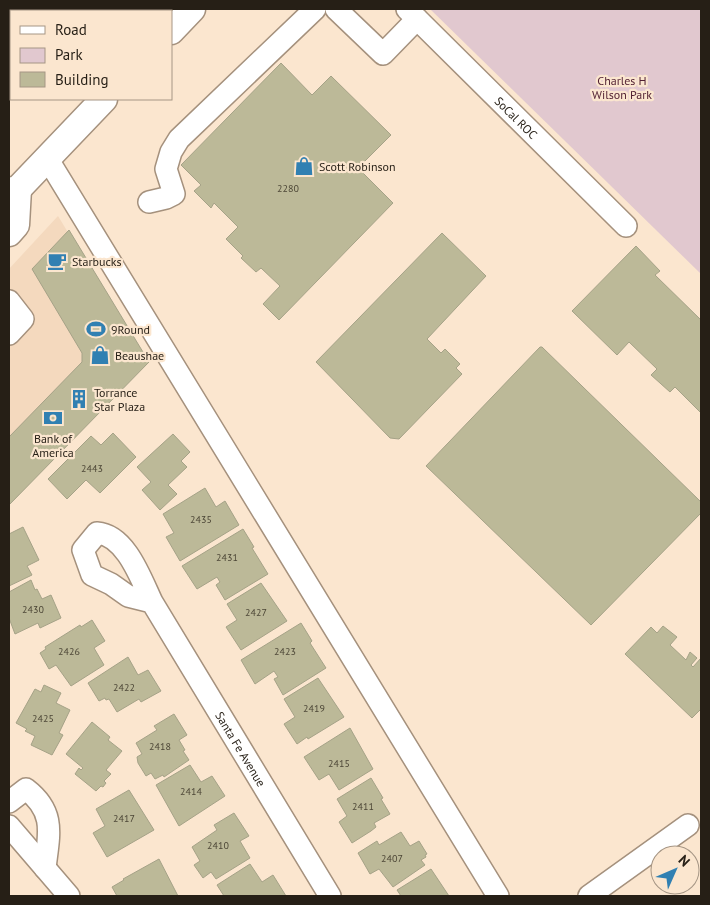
<svg xmlns="http://www.w3.org/2000/svg" width="710" height="905" font-family="'PT Sans',sans-serif">
<style>
.built{fill:#f4d9be}
.green{fill:#e1c8cf}
.building{fill:#bcb998;stroke:#a5a287}
.lines{fill:none;stroke-linecap:round;stroke-linejoin:round}
.minor-casing{stroke:#a5917d;stroke-width:24}
.major-casing{stroke:#a5917d;stroke-width:29}
.minor{stroke:#fff;stroke-width:21}
.major{stroke:#fff;stroke-width:26}
.labels{text-anchor:middle;dominant-baseline:central;stroke-width:4.5;stroke-linejoin:round;paint-order:stroke}
.number-label{font-size:10px;fill:#4c4636}
.park-label{font-size:12px;fill:#501f31;stroke:#fbe6cf}
.street-label{font-size:12px;fill:#261f16;stroke:#fbe6cf}
.poi-label{font-size:12px;fill:#261f16;stroke:#fbe6cf;text-anchor:start}
</style>
<rect width="100%" height="100%" fill="#fbe6cf"/>
<g class="built">
<polygon points="9,9 89,9 87,11 11,11 11,85 9,87"/>
<polygon points="58,216 146,361 9,503 9,269"/>
</g>
<polygon class="green" points="430,9 701,9 701,274"/>
<g class="building">
<polygon points="281,63 312,95 331,76 391,135 358,168 393,203 279,320 263,304 280,286 261,268 256,272 241,258 243,256 226,239 238,227 214,203 211,208 194,191 201,185 181,165"/>
<polygon points="69,230 149,362 9,505 9,437 82,362 82,353 32,269"/>
<polygon points="442,233 486,276 427,339 441,353 445,349 460,364 456,368 462,374 399,439 390,438 316,362"/>
<polygon points="636,246 660,271 655,275 701,320 701,413 675,387 670,392 651,375 657,369 629,342 617,355 572,311"/>
<polygon points="540,347 542,347 701,502 701,513 591,625 426,466"/>
<polygon points="113,433 136,457 100,493 86,480 67,499 48,479 91,436 101,445"/>
<polygon points="173,434 190,452 181,461 187,467 168,485 177,494 160,510 142,490 151,482 137,467"/>
<polygon points="205,488 216,507 225,501 239,525 180,561 166,537 174,533 163,514"/>
<polygon points="23,527 39,560 27,566 32,575 9,586 9,534"/>
<polygon points="243,529 254,547 252,548 268,574 225,600 216,585 220,582 217,577 197,589 182,566"/>
<polygon points="31,580 35,590 37,589 42,599 51,595 61,618 40,628 38,623 15,634 9,618 9,592"/>
<polygon points="261,583 287,621 241,650 226,627 237,620 227,604"/>
<polygon points="92,620 105,641 94,648 104,665 71,686 56,665 49,669 40,653 46,649 45,647 80,625 81,627"/>
<polygon points="301,623 312,641 310,643 326,668 283,695 274,679 278,677 274,671 255,684 241,660"/>
<polygon points="663,626 677,637 670,645 686,660 690,652 697,658 691,665 693,667 701,658 701,709 692,718 625,654 651,627 657,633"/>
<polygon points="128,657 138,675 148,670 161,691 141,702 139,699 117,712 109,699 106,700 105,698 99,701 88,683"/>
<polygon points="318,678 344,717 308,739 307,737 297,744 284,724 295,717 284,699"/>
<polygon points="44,685 61,693 56,703 70,710 59,733 63,735 52,755 31,745 35,736 25,731 27,729 16,723 35,689 41,692"/>
<polygon points="174,714 187,735 179,740 185,750 183,751 189,760 164,777 163,775 155,779 151,773 146,776 138,763 137,757 142,754 136,743 157,730 154,726"/>
<polygon points="92,722 110,737 108,740 122,751 106,770 111,774 104,781 106,783 103,787 101,786 96,791 75,774 79,768 81,770 83,768 66,754"/>
<polygon points="350,728 373,769 339,790 329,774 319,780 304,757"/>
<polygon points="190,765 201,782 212,776 225,796 179,826 156,785"/>
<polygon points="371,778 383,798 381,799 390,814 374,823 376,827 371,831 352,843 339,822 347,816 337,799"/>
<polygon points="129,790 154,830 107,857 93,833 105,826 96,809"/>
<polygon points="234,813 249,836 240,841 250,858 216,879 211,872 203,878 194,865 200,861 192,847 217,830 214,825"/>
<polygon points="401,832 410,846 419,841 427,854 425,855 426,857 421,860 425,865 393,887 379,869 370,874 358,853 377,841 379,845"/>
<polygon points="159,859 178,896 117,896 112,887 124,880 123,879"/>
<polygon points="250,864 262,882 273,875 286,896 224,896 217,885"/>
<polygon points="431,869 449,896 401,896 397,890"/>
</g>
<g class="lines">
<g class="minor-casing">
<g id="minor">
<polyline points="336,9 383,54 417,19"/>
<path id="s1" d="M 407,9 L 626,226"/>
<polyline points="47,158 498,896"/>
<polyline points="149,202 166,198 174,194 166,169 171,152 179,139 315,9"/>
<polyline points="9,301 23,319 9,334"/>
<path id="s2" d="M 152,602 L 128,596 L 111,584 L 92,575 L 83,550 L 97,533 C 126,535 141,579 152,602 L 330,896"/>
<path d="M 9,802 L 26,789 C 56,812 49,834 45,868"/>
<polyline points="9,826 69,896"/>
<polyline points="589,896 688,825"/>
</g>
</g>
<g class="major-casing">
<g id="major">
<polyline points="171,31 192,9"/>
<polyline points="9,191 18,189 104,99"/>
<polyline points="9,233 16,225 18,189"/>
</g>
</g>
<use href="#minor" class="minor"/>
<use href="#major" class="major"/>
</g>
<defs>
<g id="shop-bare" transform="scale(1.5)"><path d="M-5-2.5h2.3a2.7 3.5 0 0 1 5.4 0H5L5.5 6h-11ZM-1.5-2.5h3a1.5 2.3 0 0 0-3 0Z" fill="#3180b2" stroke="#fbe6cf" stroke-width="2.5" paint-order="stroke"/></g>
<g id="cafe-bare" transform="scale(1.5)"><path d="M-5.5-4.5H6V0H3Q3 3.5 0 3.5H-2.5Q-5.5 3.5-5.5 0ZM3-3.2v2h1.7v-2ZM-6 4.5H4V6H-6Z" fill="#3180b2" stroke="#fbe6cf" stroke-width="2.5" paint-order="stroke"/></g>
<g id="stadium-bare" transform="scale(1.5)"><path d="M0-5a6.5 5 0 1 0 0 10a6.5 5 0 1 0 0-10ZM-3.5-1.8h7v3.6h-7Z" fill="#3180b2" stroke="#fbe6cf" stroke-width="2.5" paint-order="stroke"/></g>
<g id="building-bare" transform="scale(1.5)"><path d="M-4-6H4V6H1V3H-1V6H-4ZM-2.5-4.3h1.7v1.8h-1.7ZM.8-4.3h1.7v1.8H.8ZM-2.5-1h1.7V.8h-1.7ZM.8-1h1.7V.8H.8Z" fill="#3180b2" stroke="#fbe6cf" stroke-width="2.5" paint-order="stroke"/></g>
<g id="bank-bare" transform="scale(1.5)"><path d="M-6-4H6V4H-6ZM0-2.3a2.3 2.3 0 1 0 0 4.6a2.3 2.3 0 1 0 0-4.6Z" fill="#3180b2" stroke="#fbe6cf" stroke-width="2.5" paint-order="stroke"/></g>
</defs>
<g fill-rule="evenodd">
<use href="#shop-bare" x="304" y="166"/>
<use href="#cafe-bare" x="57" y="261"/>
<use href="#stadium-bare" x="96" y="329"/>
<use href="#shop-bare" x="100" y="355"/>
<use href="#building-bare" x="79" y="399"/>
<use href="#bank-bare" x="53" y="418"/>
</g>
<g class="labels">
<g class="number-label">
<text x="288" y="188">2280</text>
<text x="92" y="468">2443</text>
<text x="201" y="519">2435</text>
<text x="227" y="557">2431</text>
<text x="33" y="609">2430</text>
<text x="256" y="612">2427</text>
<text x="69" y="651">2426</text>
<text x="285" y="651">2423</text>
<text x="124" y="687">2422</text>
<text x="314" y="708">2419</text>
<text x="43" y="718">2425</text>
<text x="160" y="746">2418</text>
<text x="339" y="763">2415</text>
<text x="191" y="791">2414</text>
<text x="363" y="806">2411</text>
<text x="124" y="818">2417</text>
<text x="218" y="845">2410</text>
<text x="392" y="858">2407</text>
</g>
<g class="park-label">
<text x="622" y="80">Charles H<tspan x="622" dy="14">Wilson Park</tspan></text>
</g>
<g class="street-label">
<text stroke="none"><textPath href="#s1" startOffset="154">SoCal ROC</textPath></text>
<text stroke="none"><textPath href="#s2" startOffset="379">Santa Fe Avenue</textPath></text>
</g>
<g class="poi-label">
<text x="319" y="166">Scott Robinson</text>
<text x="72" y="261">Starbucks</text>
<text x="111" y="329">9Round</text>
<text x="115" y="355">Beaushae</text>
<text x="94" y="392">Torrance<tspan x="94" dy="14">Star Plaza</tspan></text>
<text x="53" y="438" text-anchor="middle">Bank of<tspan x="53" dy="14">America</tspan></text>
</g>
</g>
<rect width="710" height="905" fill="none" stroke="#261f16" stroke-width="20"/>
<rect x="10" y="10" width="162" height="90" fill="#fbe6cf" stroke="#a69685"/>
<rect x="20" y="26" width="25" height="8" fill="#ffffff" stroke="#a69685"/>
<text x="55" y="35" font-size="15" fill="#261f16">Road</text>
<rect x="20" y="48" width="25" height="15" fill="#e1c8cf" stroke="#a69685"/>
<text x="55" y="60" font-size="15" fill="#261f16">Park</text>
<rect x="20" y="72" width="25" height="15" fill="#bcb998" stroke="#a69685"/>
<text x="55" y="85" font-size="15" fill="#261f16">Building</text>
<g transform="translate(675 870) rotate(45)"><circle r="24" fill="#fbe6cf" stroke="#a69685"/>
<path d="M0-4L9 19L0 12L-9 19Z" fill="#3180b2"/>
<text y="-8" font-size="14" font-weight="bold" text-anchor="middle" fill="#261f16">N</text>
</g>
</svg>
